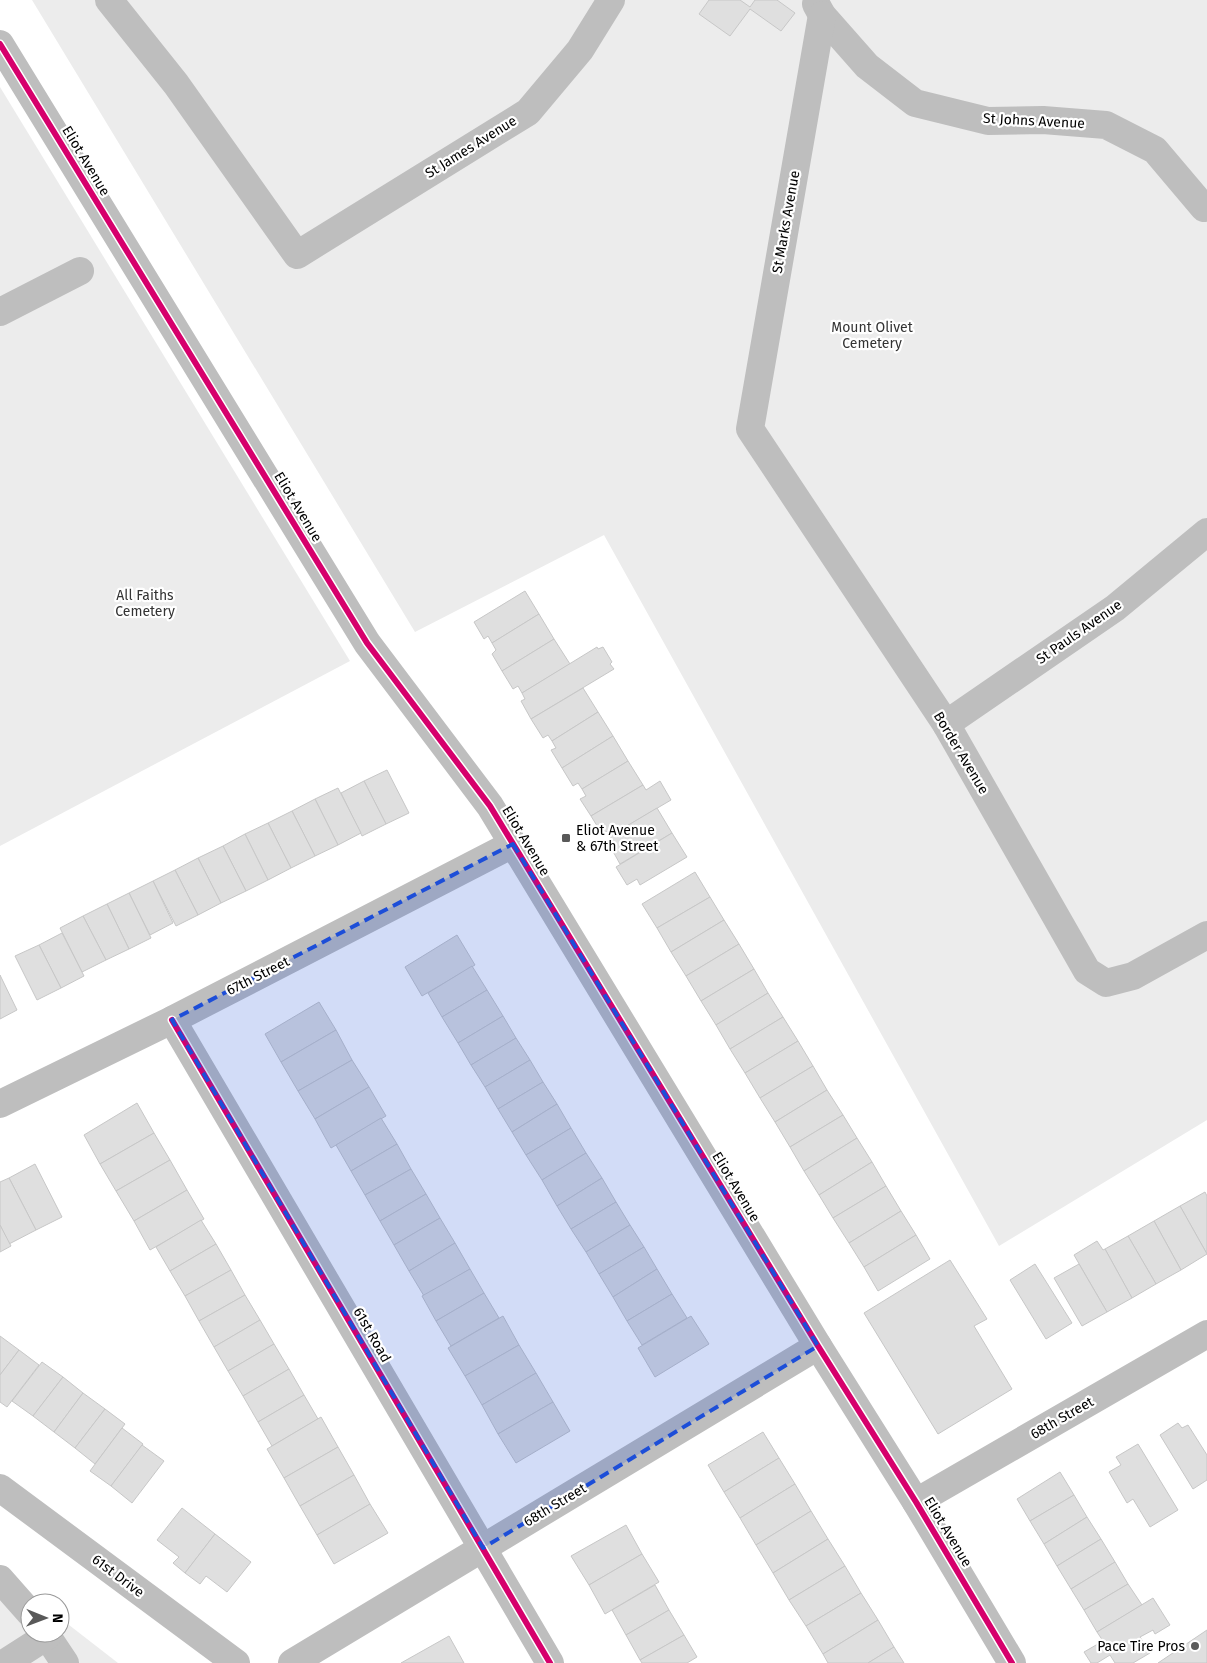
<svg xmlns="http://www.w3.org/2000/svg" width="1207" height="1663" font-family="'Fira Sans',sans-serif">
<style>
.green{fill:#ececec}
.building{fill:#dfdfdf;stroke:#c7c7c7}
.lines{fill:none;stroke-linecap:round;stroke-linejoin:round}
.minor{stroke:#bebebe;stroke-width:28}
.cycleway-casing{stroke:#fff;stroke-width:9}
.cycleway{stroke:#d6006c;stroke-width:6}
.marked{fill:#1d4ed8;fill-opacity:0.2;stroke:#1d4ed8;stroke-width:4;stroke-dasharray:10 6;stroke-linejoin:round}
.poi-dot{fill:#595959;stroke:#fff;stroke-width:2}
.labels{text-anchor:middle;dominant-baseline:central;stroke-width:4.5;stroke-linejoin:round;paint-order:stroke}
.street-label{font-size:14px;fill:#000;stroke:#fff}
.park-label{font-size:14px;fill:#333;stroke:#fff}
.poi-label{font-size:14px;fill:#000;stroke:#fff;text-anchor:start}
</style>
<rect width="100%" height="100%" fill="#fff"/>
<g class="green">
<polygon points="32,0 1207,0 1207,1120 999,1246 604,535 415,632"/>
<polygon points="0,87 350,661 0,846"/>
<polygon points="0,1572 40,1603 30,1603 30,1633 60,1633 60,1618 118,1663 0,1663"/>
</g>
<g class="building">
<polygon points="709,0 740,0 750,7 755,0 777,0 795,13 781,31 750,9 730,36 699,14"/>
<polygon points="525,591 539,614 492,643 488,636 484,639 474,622"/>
<polygon points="539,614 554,639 502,671 492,654 496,650 492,643"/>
<polygon points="554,639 570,664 522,693 518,686 513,689 502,671"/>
<polygon points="597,647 598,649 603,647 612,662 610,664 614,669 531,719 521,701 525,699 522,693"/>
<polygon points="583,688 598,712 552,741 548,735 543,738 531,719"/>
<polygon points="598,712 613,736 562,768 551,750 556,748 552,741"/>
<polygon points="613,736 628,761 582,789 578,783 573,786 562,768"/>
<polygon points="628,761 643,785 591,816 580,799 586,796 582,789"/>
<polygon points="387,770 409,813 386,824 364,781"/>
<polygon points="364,781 386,824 362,836 341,793"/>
<polygon points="660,781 671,800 610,836 607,831 602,834 591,816 643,785 646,790"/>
<polygon points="338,788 361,833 338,845 315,799"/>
<polygon points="315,799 338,845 315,856 292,811"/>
<polygon points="657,808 672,833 620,864 610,846 614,843 610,836"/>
<polygon points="292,811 315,856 291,868 268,823"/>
<polygon points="268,823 291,868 268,880 245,834"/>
<polygon points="672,833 687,857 640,885 637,879 627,885 616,867"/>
<polygon points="245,834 268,880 246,891 223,846"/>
<polygon points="223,846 246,891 221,903 198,858"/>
<polygon points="198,858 221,903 198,915 175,870"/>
<polygon points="175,870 198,915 176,926 153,881"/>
<polygon points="695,872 710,897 657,928 642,904"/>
<polygon points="153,881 173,923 150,935 129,893"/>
<polygon points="129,893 151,938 129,949 107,904"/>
<polygon points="710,897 724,920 671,952 657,928"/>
<polygon points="107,904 129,949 106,960 83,916"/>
<polygon points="83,916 106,960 82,972 60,928"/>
<polygon points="724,920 739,944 686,976 671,952"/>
<polygon points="62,933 84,976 61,988 39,945"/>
<polygon points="457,935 475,965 422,996 405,967"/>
<polygon points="739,944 754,969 701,1001 686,976"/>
<polygon points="39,945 61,988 37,1000 15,956"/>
<polygon points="472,966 487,990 442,1017 428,993"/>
<polygon points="754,969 768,993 716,1025 701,1001"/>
<polygon points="0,975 17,1010 0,1019"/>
<polygon points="487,990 503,1016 458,1043 442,1017"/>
<polygon points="768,993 783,1017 730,1049 716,1025"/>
<polygon points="319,1002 336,1030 281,1062 265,1034"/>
<polygon points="503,1016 516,1038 471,1065 458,1043"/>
<polygon points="783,1017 798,1041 745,1073 730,1049"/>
<polygon points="336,1030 352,1060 298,1091 281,1062"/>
<polygon points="516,1038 530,1060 485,1087 471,1065"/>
<polygon points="798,1041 813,1066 760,1098 745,1073"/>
<polygon points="352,1060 369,1087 315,1119 298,1091"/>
<polygon points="530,1060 543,1082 498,1109 485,1087"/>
<polygon points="813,1066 827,1090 775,1122 760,1098"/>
<polygon points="543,1082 557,1104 512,1132 498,1109"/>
<polygon points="369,1087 386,1116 331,1148 315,1119"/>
<polygon points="827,1090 843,1115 790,1147 775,1122"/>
<polygon points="137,1103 154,1133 100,1164 84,1135"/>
<polygon points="557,1104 571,1128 526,1155 512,1132"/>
<polygon points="843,1115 857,1138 804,1171 790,1147"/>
<polygon points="381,1118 397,1144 351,1171 336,1145"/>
<polygon points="571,1128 586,1153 542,1180 526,1155"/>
<polygon points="154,1133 170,1160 116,1191 100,1164"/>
<polygon points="857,1138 872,1162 819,1195 804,1171"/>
<polygon points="397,1144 411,1169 365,1195 351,1171"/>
<polygon points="586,1153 602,1178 557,1206 542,1180"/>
<polygon points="170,1160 187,1190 134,1221 116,1191"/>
<polygon points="872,1162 886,1186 833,1218 819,1195"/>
<polygon points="35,1164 62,1217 36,1230 9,1178"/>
<polygon points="411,1169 426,1194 380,1221 365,1195"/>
<polygon points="9,1178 36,1230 9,1244 0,1225 0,1182"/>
<polygon points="602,1178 616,1202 571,1229 557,1206"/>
<polygon points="886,1186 901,1211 849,1243 833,1218"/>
<polygon points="187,1190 204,1219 150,1250 134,1221"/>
<polygon points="1205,1192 1207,1196 1207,1254 1180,1206"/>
<polygon points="426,1194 440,1218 394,1245 380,1221"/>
<polygon points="616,1202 630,1225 586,1252 571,1229"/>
<polygon points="1180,1206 1207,1254 1181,1270 1154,1221"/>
<polygon points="901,1211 916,1235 864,1267 849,1243"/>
<polygon points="440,1218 455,1243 409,1271 394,1245"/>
<polygon points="201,1220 216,1244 170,1271 156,1247"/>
<polygon points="1154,1221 1181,1270 1156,1284 1128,1236"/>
<polygon points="0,1225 11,1246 0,1252"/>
<polygon points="630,1225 644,1247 599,1274 586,1252"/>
<polygon points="916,1235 930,1259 878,1291 864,1267"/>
<polygon points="1128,1236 1156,1284 1132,1298 1105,1249"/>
<polygon points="1097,1241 1103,1250 1105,1249 1132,1298 1107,1312 1074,1255"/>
<polygon points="455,1243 470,1269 424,1296 409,1271"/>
<polygon points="216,1244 231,1270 185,1296 170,1271"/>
<polygon points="644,1247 657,1269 613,1297 599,1274"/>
<polygon points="950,1260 987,1319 974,1326 1012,1389 938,1434 864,1313"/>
<polygon points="1035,1264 1072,1323 1046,1339 1010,1280"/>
<polygon points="1079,1264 1107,1312 1082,1326 1054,1278"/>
<polygon points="470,1269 484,1293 436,1321 422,1296"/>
<polygon points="657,1269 672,1294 627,1321 613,1297"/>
<polygon points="231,1270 245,1295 199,1321 185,1296"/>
<polygon points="484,1293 499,1318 451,1346 436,1321"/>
<polygon points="672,1294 687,1318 642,1345 627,1321"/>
<polygon points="245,1295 260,1320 214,1347 199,1321"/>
<polygon points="503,1316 519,1345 465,1376 448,1348"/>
<polygon points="691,1316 709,1344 655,1377 638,1348"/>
<polygon points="260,1320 274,1344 228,1371 214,1347"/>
<polygon points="0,1336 19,1350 0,1375"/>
<polygon points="274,1344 289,1369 243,1396 228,1371"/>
<polygon points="519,1345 536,1373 482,1405 465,1376"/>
<polygon points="19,1350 39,1365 7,1407 0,1402 0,1375"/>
<polygon points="42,1362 63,1377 33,1416 12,1401"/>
<polygon points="289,1369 304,1395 258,1422 243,1396"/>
<polygon points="536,1373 553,1402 498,1434 482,1405"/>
<polygon points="63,1377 83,1393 54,1432 33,1416"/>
<polygon points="83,1393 105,1409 75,1448 54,1432"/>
<polygon points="304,1395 318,1419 272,1446 258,1422"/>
<polygon points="553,1402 570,1431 516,1463 498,1434"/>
<polygon points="105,1409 125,1424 95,1464 75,1448"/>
<polygon points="321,1417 338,1447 284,1478 267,1449"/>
<polygon points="1178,1423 1182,1428 1188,1425 1207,1455 1207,1480 1193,1489 1160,1435"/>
<polygon points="122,1428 143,1444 111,1486 90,1471"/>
<polygon points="763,1432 779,1458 724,1492 708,1465"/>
<polygon points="1138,1444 1178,1510 1150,1527 1133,1499 1127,1503 1109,1472 1121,1465 1116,1457"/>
<polygon points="142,1445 164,1461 132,1503 111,1486"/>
<polygon points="338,1447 354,1475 300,1506 284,1478"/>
<polygon points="779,1458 795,1484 740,1518 724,1492"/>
<polygon points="1060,1472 1074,1495 1030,1521 1017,1499"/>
<polygon points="354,1475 370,1504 317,1535 300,1506"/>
<polygon points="795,1484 811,1511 756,1545 740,1518"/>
<polygon points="1074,1495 1087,1517 1044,1544 1030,1521"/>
<polygon points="370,1504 388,1533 334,1564 317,1535"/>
<polygon points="182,1508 215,1534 185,1573 173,1563 179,1557 157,1540"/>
<polygon points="811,1511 828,1539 773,1573 756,1545"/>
<polygon points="1087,1517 1101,1539 1057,1566 1044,1544"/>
<polygon points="626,1525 642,1554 589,1585 571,1556"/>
<polygon points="215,1534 251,1562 227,1592 206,1576 200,1584 185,1573"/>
<polygon points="828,1539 845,1566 789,1600 773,1573"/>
<polygon points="1101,1539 1115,1562 1071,1589 1057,1566"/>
<polygon points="642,1554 659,1582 605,1614 589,1585"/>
<polygon points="1115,1562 1128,1584 1084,1610 1071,1589"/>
<polygon points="845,1566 861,1593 806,1626 789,1600"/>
<polygon points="1128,1584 1142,1605 1097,1632 1084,1610"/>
<polygon points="655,1585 669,1610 626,1635 612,1610"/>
<polygon points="861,1593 878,1620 823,1654 806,1626"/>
<polygon points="1153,1598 1170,1625 1155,1634 1153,1630 1140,1637 1150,1653 1133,1663 1115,1663 1110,1655 1097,1663 1091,1663 1084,1652 1103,1641 1097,1632"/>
<polygon points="669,1610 684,1635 640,1660 626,1635"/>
<polygon points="878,1620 894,1647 868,1663 828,1663 823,1654"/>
<polygon points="1207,1630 1207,1663 1158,1663"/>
<polygon points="684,1635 697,1657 687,1663 642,1663 640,1660"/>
<polygon points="449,1636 464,1663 401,1663"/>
<polygon points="894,1647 904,1663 868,1663"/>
</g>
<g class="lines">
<g class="minor">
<polyline points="109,0 176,84 297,255 528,112 580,50 611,0"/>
<polyline points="816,4 822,15 867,66 915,103 988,121 1043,120 1106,125 1155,150 1204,208 1207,207"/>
<polyline points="822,15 750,429 946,724 1087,971 1106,983 1133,976 1207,935"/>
<polyline points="0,44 367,643 490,806 818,1346 916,1502 1012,1663"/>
<polyline points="0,312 80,271"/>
<polyline points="946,724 1115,608 1207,532"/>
<polyline points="172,1020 550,1663"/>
<polyline points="0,1104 172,1020 513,844"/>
<polyline points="0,1488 236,1663"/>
<polyline points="916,1502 1207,1334"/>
<polyline points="0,1579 30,1613"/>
<polyline points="45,1633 65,1663"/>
<polyline points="5,1663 47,1636"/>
<polyline points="292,1663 818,1346"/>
</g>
<g class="cycleway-casing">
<g id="cycleway">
<polyline points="0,44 367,643 490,806 818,1346 916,1502 1012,1663"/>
<polyline points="172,1020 550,1663"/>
</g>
</g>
<use href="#cycleway" class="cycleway"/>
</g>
<path class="marked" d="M 513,844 L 818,1346 L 483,1548 L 172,1020 Z"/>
<g class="poi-dot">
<rect x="561" y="833" width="10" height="10" rx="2.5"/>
<circle cx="1195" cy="1646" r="5"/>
</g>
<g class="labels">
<g class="street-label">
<text transform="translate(1034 121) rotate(3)">St Johns Avenue</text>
<text transform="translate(471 147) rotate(-32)">St James Avenue</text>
<text transform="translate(86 161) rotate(59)">Eliot Avenue</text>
<text transform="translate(786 222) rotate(-80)">St Marks Avenue</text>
<text transform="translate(298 507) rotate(59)">Eliot Avenue</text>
<text transform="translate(1079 632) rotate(-35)">St Pauls Avenue</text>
<text transform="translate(961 753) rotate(59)">Border Avenue</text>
<text transform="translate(526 841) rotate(59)">Eliot Avenue</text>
<text transform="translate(258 976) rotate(-27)">67th Street</text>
<text transform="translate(736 1187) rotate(59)">Eliot Avenue</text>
<text transform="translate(372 1335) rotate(60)">61st Road</text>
<text transform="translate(1062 1418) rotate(-30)">68th Street</text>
<text transform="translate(555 1505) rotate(-31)">68th Street</text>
<text transform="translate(948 1532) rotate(59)">Eliot Avenue</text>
<text transform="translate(118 1576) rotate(37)">61st Drive</text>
</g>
<g class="park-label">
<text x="872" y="327">Mount Olivet<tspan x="872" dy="16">Cemetery</tspan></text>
<text x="145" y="595">All Faiths<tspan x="145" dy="16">Cemetery</tspan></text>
</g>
<g class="poi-label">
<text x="576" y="830">Eliot Avenue<tspan x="576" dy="16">&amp; 67th Street</tspan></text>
<text x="1185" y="1646" text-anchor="end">Pace Tire Pros</text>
</g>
</g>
<g transform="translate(45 1618) rotate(91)"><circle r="24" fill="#ffffff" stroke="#999999"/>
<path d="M0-4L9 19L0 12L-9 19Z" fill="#595959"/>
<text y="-8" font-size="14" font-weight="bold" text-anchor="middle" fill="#000000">N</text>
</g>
</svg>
